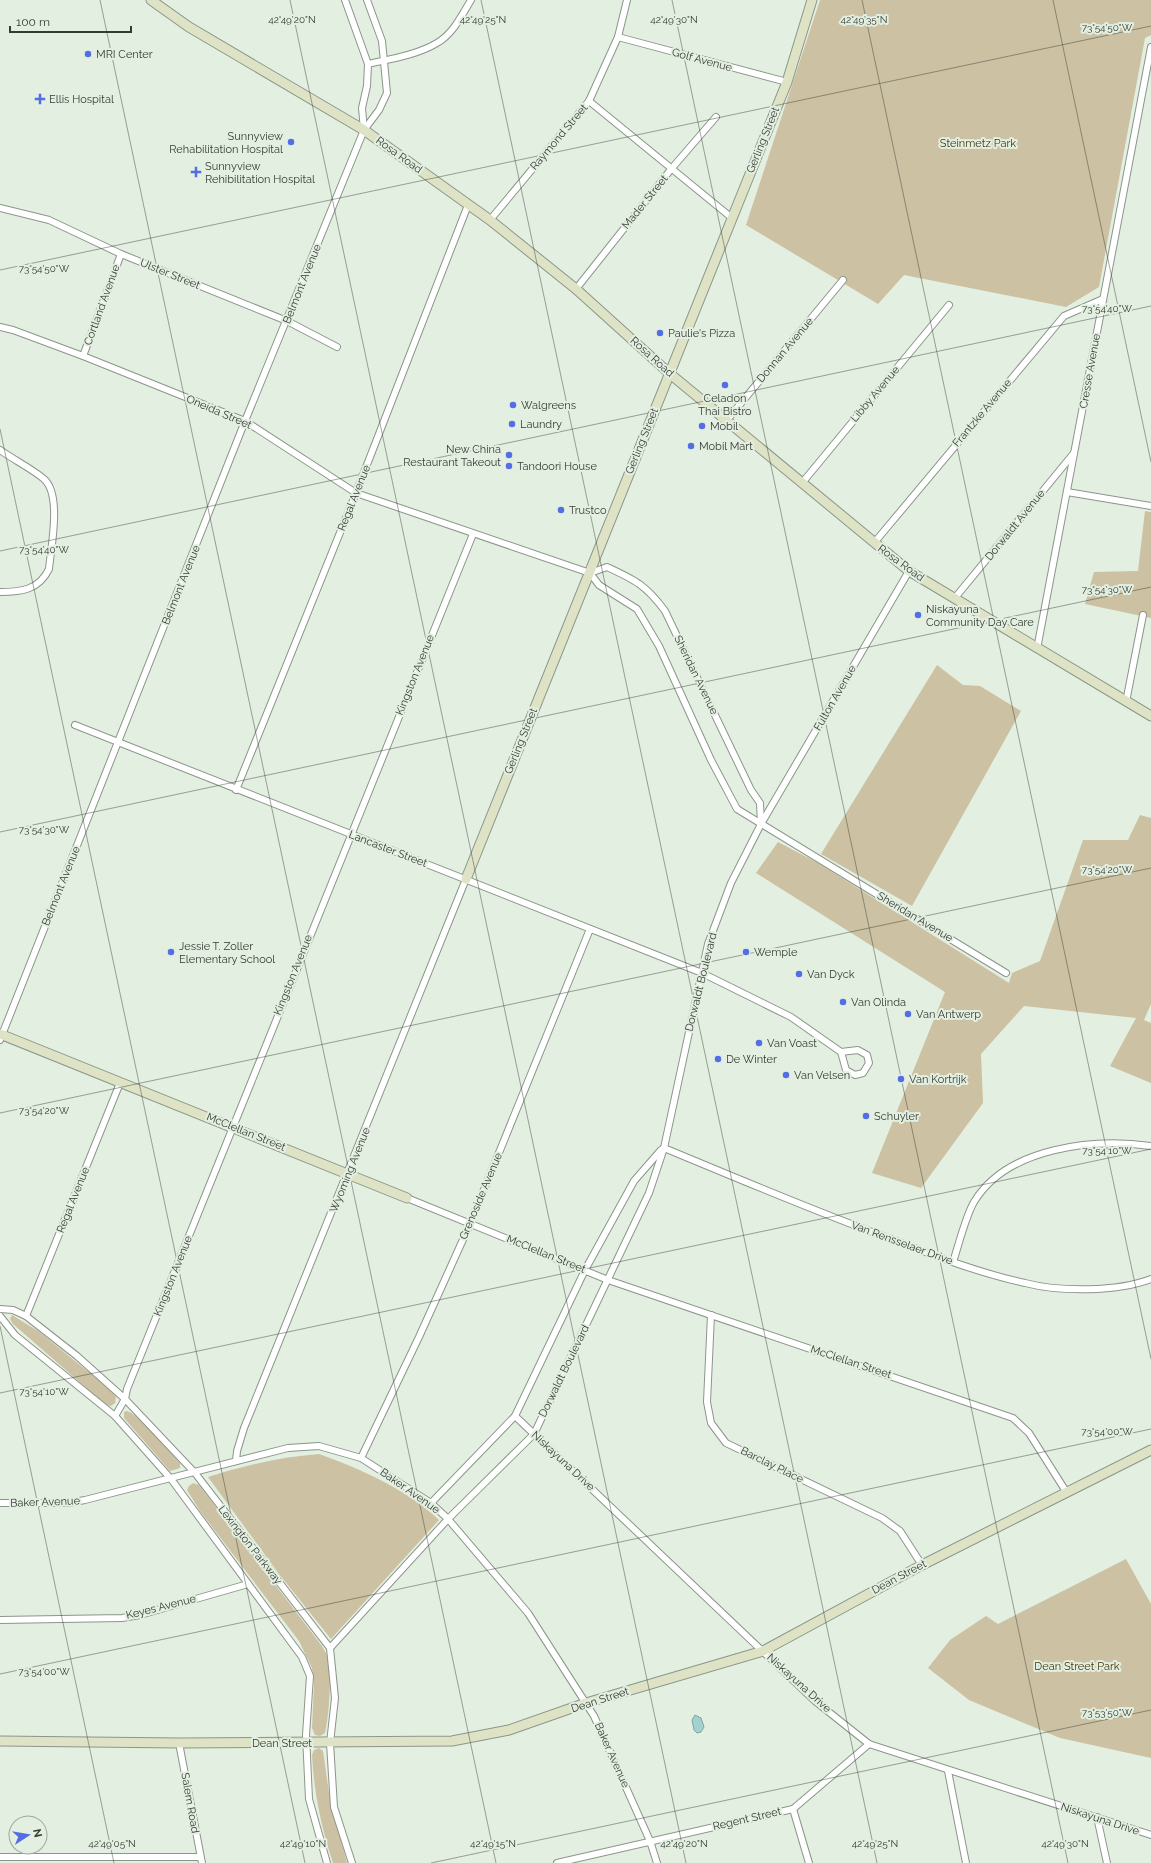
<svg xmlns="http://www.w3.org/2000/svg" width="1151" height="1863" font-family="Raleway,sans-serif">
<style>
.green{fill:#ccc1a2}
.water{fill:#a2d1cf;stroke:#82a4a1}
.lines{fill:none;stroke-linecap:round;stroke-linejoin:round}
.street-casing{stroke:#8b968a;stroke-width:8}
.secondary-casing{stroke:#8b968a;stroke-width:11}
.street{stroke:#fff;stroke-width:6}
.secondary{stroke:#dfe3c5;stroke-width:9}
.ticks{fill:none;stroke:#363b35;stroke-width:1;stroke-opacity:0.45}
.poi-dot{fill:#536ee4;stroke:#e3efe1;stroke-width:1.5}
.labels{text-anchor:middle;dominant-baseline:central;stroke-width:4;stroke-linejoin:round;paint-order:stroke}
.poi-label{font-size:11px;fill:#363b35;stroke:#e3efe1;text-anchor:start}
.street-label{font-size:11px;fill:#363b35;stroke:#e3efe1}
.park-label{font-size:11px;fill:#443609;stroke:#e3efe1}
.ticks-label{font-size:10px;text-anchor:middle;fill:#363b35;stroke:#e3efe1;stroke-width:4;stroke-linejoin:round;paint-order:stroke}
</style>
<rect width="100%" height="100%" fill="#e3efe1"/>
<g class="green">
<polygon points="820,0 1151,0 1151,35 1145,38 1099,287 1066,307 904,275 878,304 746,225"/>
<polygon points="1145,511 1151,512 1151,618 1085,604 1094,572 1138,571"/>
<polygon points="937,665 963,685 980,686 1021,711 912,906 821,854"/>
<polygon points="1140,815 1151,818 1151,1004 1144,1020 1151,1023 1151,1083 1110,1066 1136,1018 1024,1006 981,1054 983,1103 921,1188 872,1173 945,992 756,873 778,842 818,863 1009,983 1012,973 1040,961 1083,840 1128,840"/>
<polygon points="12,1315 38,1331 111,1390 116,1397 115,1403 111,1406 106,1405 13,1324 10,1319"/>
<path d="M 127,1411 C 139,1414 170,1452 180,1463 L 180,1468 L 170,1471 L 124,1418 L 124,1412 Z"/>
<path d="M 319,1454 C 359,1468 408,1490 439,1520 L 331,1639 L 279,1574 L 208,1477 C 245,1465 281,1457 319,1454 Z"/>
<path d="M 193,1483 L 199,1485 L 322,1646 C 324,1650 327,1654 328,1658 C 332,1673 329,1717 325,1733 L 320,1736 L 315,1735 L 312,1728 L 314,1684 L 312,1668 L 299,1641 L 200,1511 L 187,1490 L 189,1486 Z"/>
<polygon points="1126,1559 1151,1604 1151,1758 1060,1738 969,1700 928,1668 950,1640 986,1616 998,1624"/>
<path d="M 319,1748 L 323,1751 L 330,1800 L 347,1863 L 333,1863 C 321,1827 314,1792 312,1755 L 314,1750 Z"/>
</g>
<polygon class="water" points="695,1715 701,1718 704,1727 701,1732 697,1733 694,1730 692,1720"/>
<g class="lines">
<g class="street-casing">
<g id="street">
<polyline points="345,0 368,64 367,86 362,108 364,130"/>
<polyline points="618,37 787,82"/>
<path d="M 368,64 C 390,59 417,55 437,43 C 453,34 462,15 471,0"/>
<polyline points="589,101 732,218"/>
<polyline points="0,208 49,220 121,254 287,321 337,347"/>
<polyline points="490,220 589,101 618,37 627,0"/>
<polyline points="576,289 672,168 716,117"/>
<polyline points="0,327 13,330 83,356 245,421 356,493 590,573 599,585 637,609 659,646 711,760 737,809 1006,973"/>
<polyline points="83,356 121,254"/>
<polyline points="727,420 843,280"/>
<path d="M 0,450 C 14,460 31,468 44,479 C 62,495 51,547 49,569 C 39,590 21,592 0,592"/>
<polyline points="802,483 949,305"/>
<polyline points="1067,492 1151,506"/>
<polyline points="874,543 1064,316 1103,299"/>
<path d="M 590,573 L 607,567 C 635,580 646,585 665,611 L 751,790 L 760,803 L 761,824"/>
<polyline points="954,599 1074,453"/>
<polyline points="1037,649 1151,47"/>
<polyline points="1126,702 1143,615"/>
<polyline points="75,725 702,973 791,1017 841,1052"/>
<polyline points="236,790 356,493 468,205"/>
<polyline points="0,1040 245,421 364,130 379,110 387,93 382,41 367,0"/>
<polygon points="858,1050 867,1055 869,1063 863,1073 855,1075 846,1070 841,1052"/>
<path d="M 664,1148 C 739,1179 814,1211 891,1239 C 935,1256 979,1273 1025,1283 C 1060,1292 1117,1292 1151,1279"/>
<polyline points="407,1198 608,1280 1013,1418 1029,1433 1067,1493"/>
<path d="M 953,1262 C 958,1247 966,1215 974,1202 C 1007,1147 1094,1138 1151,1146"/>
<polyline points="0,1309 13,1310 26,1316 77,1356 125,1399 195,1473 330,1648 335,1698 330,1743 334,1807 352,1863"/>
<polyline points="711,1315 707,1402 711,1423 726,1443 882,1518 900,1531 922,1565"/>
<polyline points="0,1316 15,1335 115,1416 171,1479 302,1657 310,1676 306,1735 309,1799 327,1863"/>
<polyline points="26,1316 120,1083"/>
<polyline points="115,1416 125,1399 127,1389 473,534"/>
<polyline points="515,1416 815,1701 869,1744 1151,1835"/>
<polyline points="361,1458 419,1337 470,1224 590,929"/>
<polyline points="236,1461 237,1451 244,1428 466,879"/>
<polyline points="0,1503 68,1503 85,1500 288,1448 319,1446 361,1458 431,1503 448,1519 528,1613 594,1716 650,1841 657,1863"/>
<polyline points="431,1503 515,1416 585,1270 634,1181 661,1150"/>
<polyline points="0,1620 122,1618 140,1615 248,1584"/>
<polyline points="330,1648 448,1519 534,1434 649,1193 664,1148 708,944 731,883 761,824 909,571"/>
<polyline points="179,1743 202,1863"/>
<polyline points="948,1771 966,1863"/>
<polyline points="793,1809 809,1863"/>
<polyline points="1097,1817 1107,1863"/>
<polyline points="0,1857 200,1857"/>
<polyline points="557,1863 793,1809 869,1744"/>
</g>
</g>
<g class="secondary-casing">
<g id="secondary">
<polyline points="151,0 189,27 364,130 490,220 576,289 669,373 909,571 1151,716"/>
<polyline points="466,879 787,82 812,0"/>
<polyline points="0,1034 407,1198"/>
<polyline points="0,1741 179,1743 452,1741 509,1730 586,1703 763,1651 922,1565 1151,1450"/>
</g>
</g>
<use href="#street" class="street"/>
<use href="#secondary" class="secondary"/>
</g>
<path class="ticks" d="M 100,0 L 496,1863M 290,0 L 686,1863M 481,0 L 877,1863M 672,0 L 1068,1863M 862,0 L 1151,1359M 1053,0 L 1151,462M 0,270 L 1151,26M 0,429 L 305,1863M 0,551 L 1151,306M 0,832 L 1151,587M 0,1113 L 1151,868M 0,1326 L 114,1863M 0,1393 L 1151,1149M 0,1674 L 1151,1429M 431,1863 L 1151,1710"/>
<g class="poi-dot">
<circle cx="88" cy="54" r="4"/>
<path d="M38 93h4v4h4v4h-4v4h-4v-4h-4v-4h4z"/>
<circle cx="291" cy="142" r="4"/>
<path d="M194 166h4v4h4v4h-4v4h-4v-4h-4v-4h4z"/>
<circle cx="660" cy="333" r="4"/>
<circle cx="725" cy="385" r="4"/>
<circle cx="513" cy="405" r="4"/>
<circle cx="512" cy="424" r="4"/>
<circle cx="702" cy="426" r="4"/>
<circle cx="691" cy="446" r="4"/>
<circle cx="509" cy="455" r="4"/>
<circle cx="509" cy="466" r="4"/>
<circle cx="561" cy="510" r="4"/>
<circle cx="918" cy="615" r="4"/>
<circle cx="171" cy="952" r="4"/>
<circle cx="746" cy="952" r="4"/>
<circle cx="799" cy="974" r="4"/>
<circle cx="843" cy="1002" r="4"/>
<circle cx="908" cy="1014" r="4"/>
<circle cx="759" cy="1043" r="4"/>
<circle cx="718" cy="1059" r="4"/>
<circle cx="786" cy="1075" r="4"/>
<circle cx="901" cy="1079" r="4"/>
<circle cx="866" cy="1116" r="4"/>
</g>
<g class="labels">
<g class="poi-label">
<text x="96" y="54">MRI Center</text>
<text x="49" y="99">Ellis Hospital</text>
<text x="283" y="136" text-anchor="end">Sunnyview<tspan x="283" dy="13">Rehabilitation Hospital</tspan></text>
<text x="205" y="166">Sunnyview<tspan x="205" dy="13">Rehibilitation Hospital</tspan></text>
<text x="668" y="333">Paulie's Pizza</text>
<text x="725" y="398" text-anchor="middle">Celadon<tspan x="725" dy="13">Thai Bistro</tspan></text>
<text x="521" y="405">Walgreens</text>
<text x="520" y="424">Laundry</text>
<text x="710" y="426">Mobil</text>
<text x="699" y="446">Mobil Mart</text>
<text x="501" y="449" text-anchor="end">New China<tspan x="501" dy="13">Restaurant Takeout</tspan></text>
<text x="517" y="466">Tandoori House</text>
<text x="569" y="510">Trustco</text>
<text x="926" y="609">Niskayuna<tspan x="926" dy="13">Community Day Care</tspan></text>
<text x="179" y="946">Jessie T. Zoller<tspan x="179" dy="13">Elementary School</tspan></text>
<text x="754" y="952">Wemple</text>
<text x="807" y="974">Van Dyck</text>
<text x="851" y="1002">Van Olinda</text>
<text x="916" y="1014">Van Antwerp</text>
<text x="767" y="1043">Van Voast</text>
<text x="726" y="1059">De Winter</text>
<text x="794" y="1075">Van Velsen</text>
<text x="909" y="1079">Van Kortrijk</text>
<text x="874" y="1116">Schuyler</text>
</g>
<g class="street-label">
<text transform="translate(702 60) rotate(15)">Golf Avenue</text>
<text transform="translate(559 137) rotate(-50)">Raymond Street</text>
<text transform="translate(763 140) rotate(-68)">Gerling Street</text>
<text transform="translate(399 155) rotate(36)">Rosa Road</text>
<text transform="translate(645 202) rotate(-51)">Mader Street</text>
<text transform="translate(170 274) rotate(22)">Ulster Street</text>
<text transform="translate(302 284) rotate(-68)">Belmont Avenue</text>
<text transform="translate(102 305) rotate(-70)">Cortland Avenue</text>
<text transform="translate(785 350) rotate(-50)">Donnan Avenue</text>
<text transform="translate(652 357) rotate(42)">Rosa Road</text>
<text transform="translate(1090 371) rotate(-80)">Cresse Avenue</text>
<text transform="translate(875 394) rotate(-50)">Libby Avenue</text>
<text transform="translate(219 412) rotate(23)">Oneida Street</text>
<text transform="translate(982 413) rotate(-50)">Frantzke Avenue</text>
<text transform="translate(642 441) rotate(-68)">Gerling Street</text>
<text transform="translate(354 498) rotate(-68)">Regal Avenue</text>
<text transform="translate(1015 525) rotate(-51)">Dorwaldt Avenue</text>
<text transform="translate(901 563) rotate(36)">Rosa Road</text>
<text transform="translate(181 585) rotate(-68)">Belmont Avenue</text>
<text transform="translate(415 675) rotate(-68)">Kingston Avenue</text>
<text transform="translate(696 675) rotate(64)">Sheridan Avenue</text>
<text transform="translate(835 698) rotate(-60)">Fulton Avenue</text>
<text transform="translate(521 741) rotate(-68)">Gerling Street</text>
<text transform="translate(388 849) rotate(21)">Lancaster Street</text>
<text transform="translate(61 886) rotate(-68)">Belmont Avenue</text>
<text transform="translate(915 917) rotate(31)">Sheridan Avenue</text>
<text transform="translate(293 975) rotate(-68)">Kingston Avenue</text>
<text transform="translate(701 982) rotate(-76)">Dorwaldt Boulevard</text>
<text transform="translate(246 1132) rotate(22)">McClellan Street</text>
<text transform="translate(350 1170) rotate(-68)">Wyoming Avenue</text>
<text transform="translate(481 1196) rotate(-67)">Grenoside Avenue</text>
<text transform="translate(73 1200) rotate(-68)">Regal Avenue</text>
<text transform="translate(902 1243) rotate(20)">Van Rensselaer Drive</text>
<text transform="translate(546 1254) rotate(22)">McClellan Street</text>
<text transform="translate(173 1276) rotate(-68)">Kingston Avenue</text>
<text transform="translate(851 1362) rotate(18)">McClellan Street</text>
<text transform="translate(564 1371) rotate(-64)">Dorwaldt Boulevard</text>
<text transform="translate(563 1461) rotate(43)">Niskayuna Drive</text>
<text transform="translate(772 1465) rotate(26)">Barclay Place</text>
<text transform="translate(410 1491) rotate(35)">Baker Avenue</text>
<text transform="translate(45 1502) rotate(-2)">Baker Avenue</text>
<text transform="translate(250 1545) rotate(52)">Lexington Parkway</text>
<text transform="translate(899 1577) rotate(-28)">Dean Street</text>
<text transform="translate(161 1607) rotate(-14)">Keyes Avenue</text>
<text transform="translate(799 1683) rotate(42)">Niskayuna Drive</text>
<text transform="translate(600 1700) rotate(-18)">Dean Street</text>
<text x="282" y="1743">Dean Street</text>
<text transform="translate(612 1755) rotate(66)">Baker Avenue</text>
<text transform="translate(190 1803) rotate(80)">Salem Road</text>
<text transform="translate(747 1819) rotate(-13)">Regent Street</text>
<text transform="translate(1100 1819) rotate(18)">Niskayuna Drive</text>
</g>
<g class="park-label">
<text x="978" y="143">Steinmetz Park</text>
<text x="1077" y="1666">Dean Street Park</text>
</g>
</g>
<g class="ticks-label">
<text x="292" y="23">42°49'20"N</text>
<text x="483" y="23">42°49'25"N</text>
<text x="674" y="23">42°49'30"N</text>
<text x="864" y="23">42°49'35"N</text>
<text x="1107" y="31">73°54'50"W</text>
<text x="44" y="272">73°54'50"W</text>
<text x="1107" y="312">73°54'40"W</text>
<text x="44" y="553">73°54'40"W</text>
<text x="1107" y="593">73°54'30"W</text>
<text x="44" y="833">73°54'30"W</text>
<text x="1107" y="873">73°54'20"W</text>
<text x="44" y="1114">73°54'20"W</text>
<text x="1107" y="1154">73°54'10"W</text>
<text x="44" y="1395">73°54'10"W</text>
<text x="1107" y="1435">73°54'00"W</text>
<text x="44" y="1675">73°54'00"W</text>
<text x="1107" y="1716">73°53'50"W</text>
<text x="112" y="1847">42°49'05"N</text>
<text x="303" y="1847">42°49'10"N</text>
<text x="493" y="1847">42°49'15"N</text>
<text x="684" y="1847">42°49'20"N</text>
<text x="875" y="1847">42°49'25"N</text>
<text x="1065" y="1847">42°49'30"N</text>
</g>
<g transform="translate(28 1835) rotate(78)"><circle r="19" fill="#e3efe1" stroke="#9ea79c"/>
<path d="M0-3L7 15L0 10L-7 15Z" fill="#536ee4"/>
<text y="-6" font-size="11" font-weight="bold" text-anchor="middle" fill="#363b35">N</text>
</g>
<path d="M10 26v6h121v-6" fill="none" stroke="#363b35" stroke-width="2"/>
<text x="16" y="26" font-size="12" fill="#363b35" stroke="#e3efe1" stroke-width="3" paint-order="stroke">100 m</text>
</svg>
